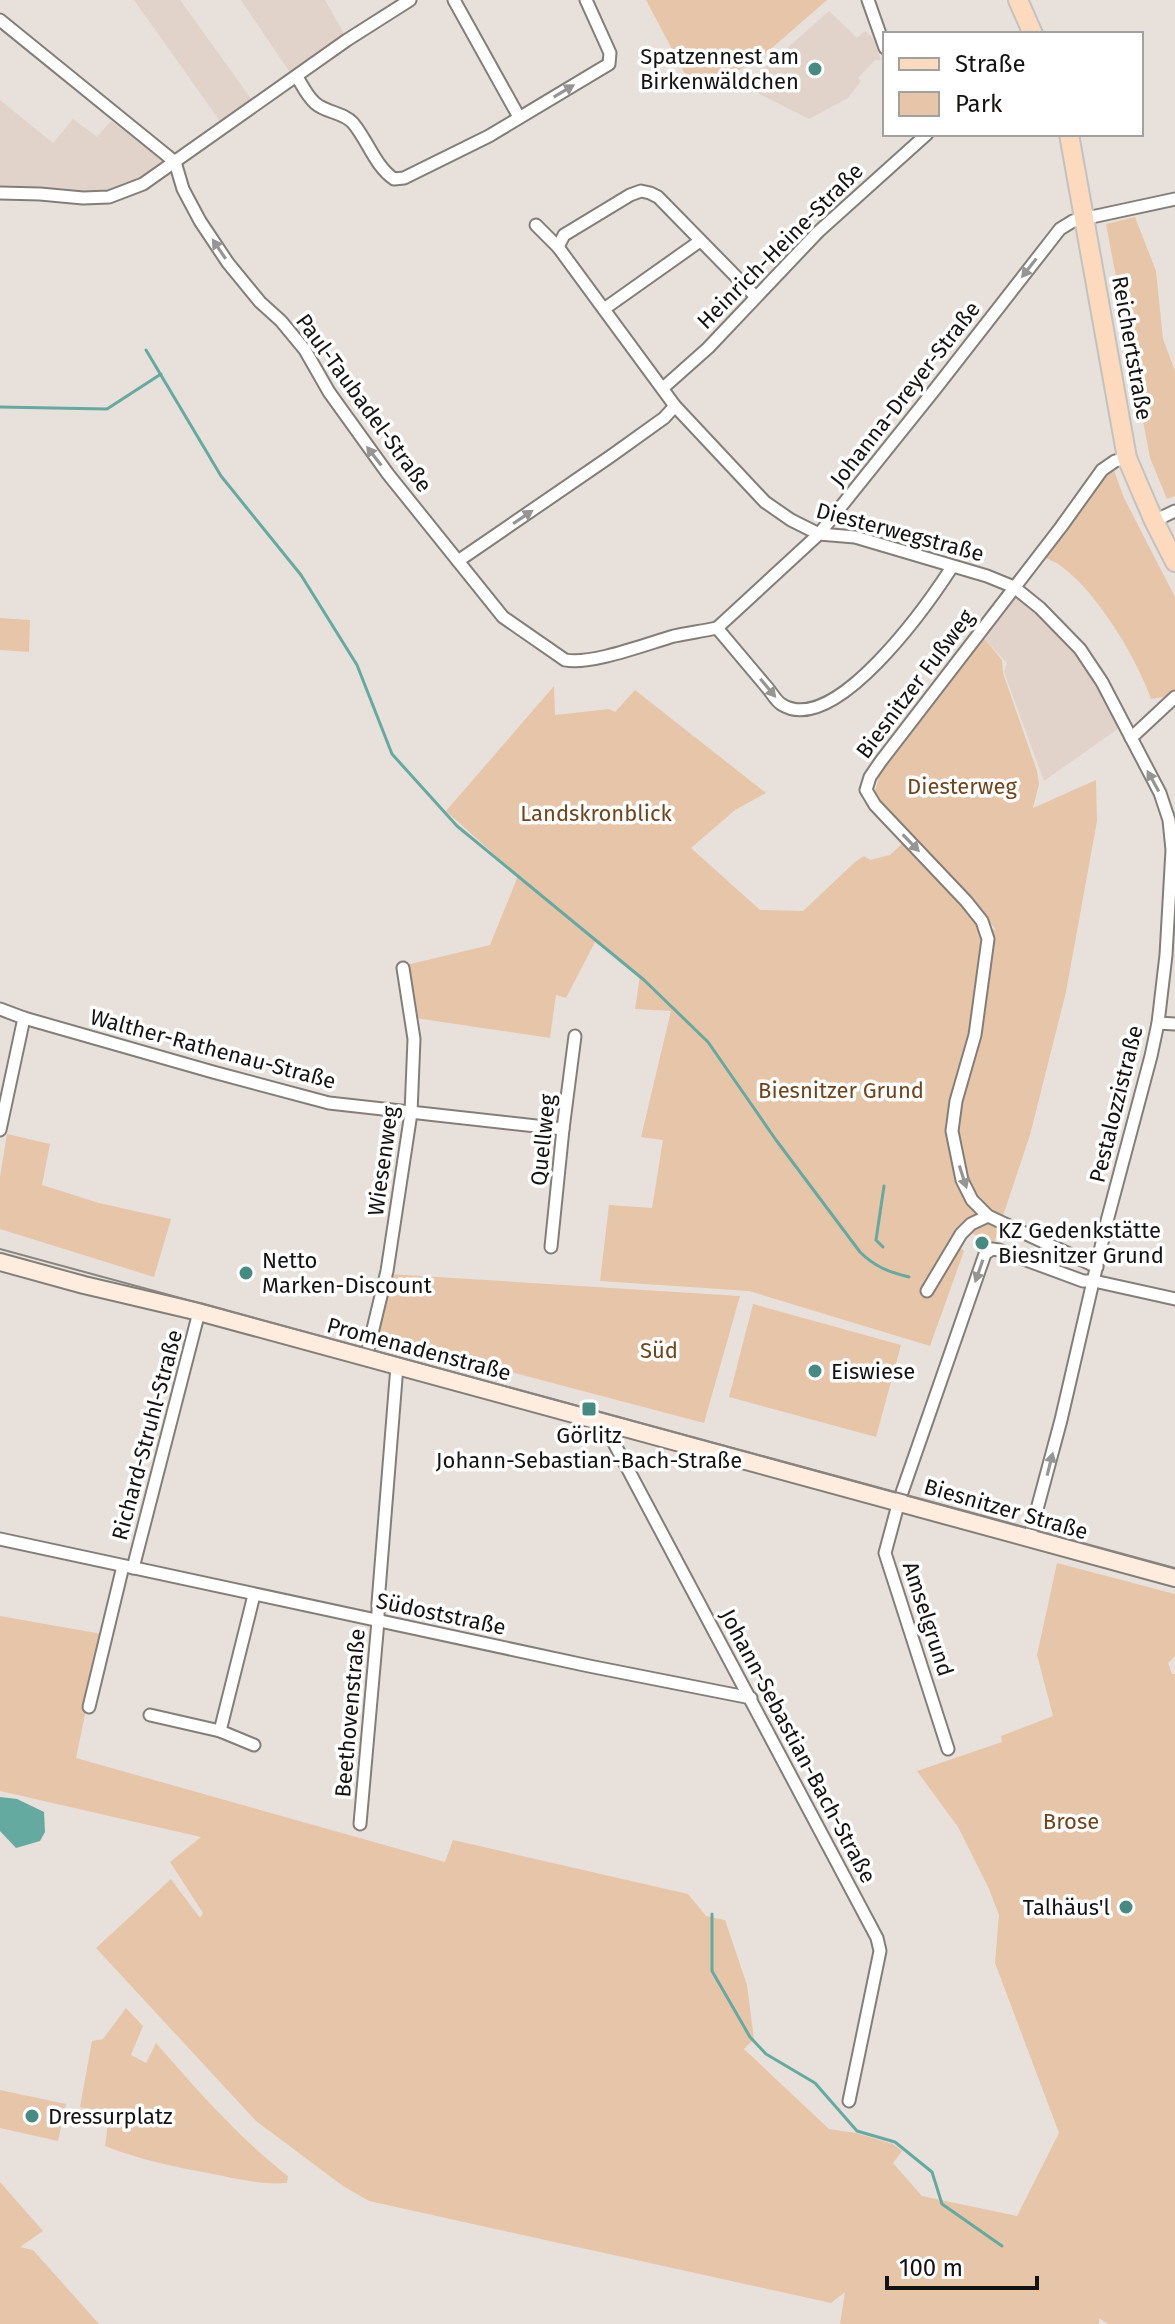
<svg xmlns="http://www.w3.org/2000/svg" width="1175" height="2324" font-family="'Fira Sans',sans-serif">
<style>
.built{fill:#e1d3c9}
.green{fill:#e7c5a9}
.water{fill:#64aaa1}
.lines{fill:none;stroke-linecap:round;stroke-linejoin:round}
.stream{stroke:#64aaa1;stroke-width:3}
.street-casing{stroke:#847e79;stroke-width:15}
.secondary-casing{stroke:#847e79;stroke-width:20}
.primary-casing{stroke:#c2c2c1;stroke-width:22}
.street{stroke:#fff;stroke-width:11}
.secondary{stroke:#feeddf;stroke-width:16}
.primary{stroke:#fddabe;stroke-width:18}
.tram{stroke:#898480;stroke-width:2}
.oneway{fill:#969594}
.poi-dot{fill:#458b82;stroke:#fff;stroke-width:3}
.labels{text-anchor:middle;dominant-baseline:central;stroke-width:7;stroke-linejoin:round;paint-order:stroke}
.poi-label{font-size:22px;fill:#151311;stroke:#fff;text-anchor:start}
.street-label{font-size:22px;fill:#151311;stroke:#fff}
.park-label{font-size:22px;fill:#71451b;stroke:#fff}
</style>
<rect width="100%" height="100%" fill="#e8e1db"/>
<g class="built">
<polygon points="134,0 180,0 252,100 220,121"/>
<polygon points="241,0 325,0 346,37 291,74"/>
<polygon points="829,11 857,38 865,31 873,38 881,60 875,60 858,78 861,81 848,98 809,119 744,86"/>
<polygon points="0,100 53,143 73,119 97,137 111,121 164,160 141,179 110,192 85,193 0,187"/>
<polygon points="1018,595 1038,611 1073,650 1097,683 1119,728 1044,781 1004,672 1007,663 983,637"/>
</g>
<g class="green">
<polygon points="646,0 827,0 765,54 726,78 694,91"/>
<polygon points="1135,217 1156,271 1163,339 1175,371 1175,496 1167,499 1150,458 1106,224"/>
<path d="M 1113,468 L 1124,498 L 1175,597 L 1175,691 L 1170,696 L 1151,699 C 1137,658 1096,591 1061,566 C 1056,562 1050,560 1044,557 Z"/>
<polygon points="0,618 30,620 29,652 0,650"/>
<polygon points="983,637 1002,660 1003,673 1037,771 1039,784 1033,808 1096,780 1097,821 1066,992 1030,1135 994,1243 962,1229 954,1243 964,1251 930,1346 749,1291 600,1281 609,1205 652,1208 663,1140 641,1137 671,1011 635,1009 640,976 595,942 566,998 556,995 550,1038 415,1018 406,965 490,945 518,876 446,811 554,686 555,715 609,709 615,712 635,690 766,793 735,810 691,848 760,910 803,911 855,862 864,856 870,860 890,855 904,842 979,923 996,930 975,904 881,808 874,795 880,773"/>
<polygon points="7,1134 50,1144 42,1185 99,1203 171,1219 154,1277 0,1229 0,1177"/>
<polygon points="390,1274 740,1296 704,1423 375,1336"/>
<polygon points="753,1304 901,1345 876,1437 729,1397"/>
<polygon points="1057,1563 1175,1594 1175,1656 1168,1663 1172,1674 1175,1674 1175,2324 1108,2324 1099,2318 1099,2324 840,2324 845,2292 831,2303 369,2201 343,2186 256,2121 96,1948 171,1879 200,1918 203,1913 170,1862 201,1837 0,1791 0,1616 102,1634 76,1758 445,1862 453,1840 688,1894 706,1916 725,1920 747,1985 754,2039 744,2049 829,2129 856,2133 893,2144 902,2151 893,2163 922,2196 1017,2216 1059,2133 995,1963 999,1915 989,1889 958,1827 917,1771 1002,1742 1001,1736 1053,1716 1037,1655"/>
<path d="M 126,2008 L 143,2026 L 131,2055 L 146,2063 L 156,2043 C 197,2090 239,2138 288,2176 L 287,2183 C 262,2185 238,2179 213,2174 C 176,2167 140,2160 105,2146 L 109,2116 L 80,2107 L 92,2041 L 103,2039 Z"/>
<polygon points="0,2090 66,2104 58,2141 0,2128"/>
<polygon points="0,2182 43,2231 20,2247 33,2250 99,2324 0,2324"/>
</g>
<polygon class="water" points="0,1797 17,1799 44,1812 45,1832 40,1841 16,1848 0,1831"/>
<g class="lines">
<g class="stream">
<path d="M 146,350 L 221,476 L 301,575 L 357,665 L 392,754 L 457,826 L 644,980 L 708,1042 L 776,1140 L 860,1252 C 875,1267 889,1272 909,1277"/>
<polyline points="0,407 107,409 161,374"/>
<polyline points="883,1247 876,1240 884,1186"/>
<polyline points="712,1914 712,1971 750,2037 766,2054 815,2083 857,2131 895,2142 932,2172 942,2204 1002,2246"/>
</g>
<g class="street-casing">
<g id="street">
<polyline points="454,0 519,117"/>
<polyline points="868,0 885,48"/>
<path d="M 0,20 L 175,162 L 183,189 L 200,221 L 228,263 L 260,302 L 281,321 L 305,350 L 329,392 L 388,474 L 503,617 L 565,660 C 592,665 646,644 674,636 C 688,633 703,631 717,628"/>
<path d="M 297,77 C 302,85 307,96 315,103 C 326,113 343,112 353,123 C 368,141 375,166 394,179 L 404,178 L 489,136 L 609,64 L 610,53 L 586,0"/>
<polyline points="0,193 40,194 83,198 109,197 143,184 347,40 410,0"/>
<polyline points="536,225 558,247 675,406 765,502 791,520 819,534 855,537 987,576 1014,587 1040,608 1080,649 1102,682 1160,793 1169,820 1172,850 1166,955 1158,1023 1151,1056 1107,1221 1061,1420 1029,1539"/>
<polyline points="558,247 564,235 630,195 641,191 650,193 658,197 755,296"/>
<polyline points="604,309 700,241"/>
<polyline points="663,388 708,348 818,232 927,134"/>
<polyline points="1154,521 1175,511"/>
<polyline points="458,561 611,456 664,418 675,406"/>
<polyline points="717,628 819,534 936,388 1060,229 1073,221 1175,199"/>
<path d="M 717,628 C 733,647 749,666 765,685 C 770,690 775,700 781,704 C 834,739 928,604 952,567"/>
<polyline points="1131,738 1175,697"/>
<polyline points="0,1009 24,1018 213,1072 329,1103 563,1129"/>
<polyline points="1158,1023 1175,1024"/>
<polyline points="0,1130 24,1018"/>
<polyline points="551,1247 563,1129 575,1036"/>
<polyline points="1097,1267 988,1216 972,1200 962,1180 952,1131 956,1101 975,1035 988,939 982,921 966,901 875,805 866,790 870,777 881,761 1061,527 1102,470 1115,461 1127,458"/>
<polyline points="927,1291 961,1234 971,1224 988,1216"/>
<polyline points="366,1358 387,1271 411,1113 414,1039 403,968"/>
<polyline points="613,1425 611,1432 614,1443 877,1938 880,1951 849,2101"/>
<polyline points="0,1539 589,1666 751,1698"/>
<polyline points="133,1568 199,1312"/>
<polyline points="89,1707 123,1566"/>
<polyline points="150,1715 220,1731 254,1595"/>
<polyline points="220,1731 254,1745"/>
<polyline points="948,1749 885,1553 899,1501 985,1254 992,1249 999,1250 1083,1281 1094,1281 1175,1299"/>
<polyline points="360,1824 378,1621 378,1603 397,1366"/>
</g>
</g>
<g class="secondary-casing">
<polyline id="secondary" points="0,1262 84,1285 199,1312 1175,1578"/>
</g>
<g class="primary-casing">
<g id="primary">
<polyline points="1018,0 1033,34"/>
<polyline points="1069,134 1127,458 1154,521 1175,562"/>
</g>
</g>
<use href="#street" class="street"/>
<use href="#secondary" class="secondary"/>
<use href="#primary" class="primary"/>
<polyline class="tram" points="0,1249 1175,1568"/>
</g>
<defs><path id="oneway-solid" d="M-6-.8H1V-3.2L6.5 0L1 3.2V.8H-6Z" transform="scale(2)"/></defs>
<g class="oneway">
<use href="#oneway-solid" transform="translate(564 91) rotate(-31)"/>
<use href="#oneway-solid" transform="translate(219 249) rotate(-124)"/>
<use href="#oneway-solid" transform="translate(1029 268) rotate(128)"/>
<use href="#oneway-solid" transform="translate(374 456) rotate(-128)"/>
<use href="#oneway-solid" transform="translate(523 517) rotate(-34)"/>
<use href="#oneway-solid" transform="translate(768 688) rotate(50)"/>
<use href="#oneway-solid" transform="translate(1153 781) rotate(-119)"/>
<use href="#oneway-solid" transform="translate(911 843) rotate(46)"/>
<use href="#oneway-solid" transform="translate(963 1177) rotate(72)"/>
<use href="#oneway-solid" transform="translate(979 1271) rotate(109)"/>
<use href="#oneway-solid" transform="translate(1050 1464) rotate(-76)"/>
</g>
<g class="poi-dot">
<circle cx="815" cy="69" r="8"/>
<circle cx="982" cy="1243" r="8"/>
<circle cx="246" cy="1273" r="8"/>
<circle cx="815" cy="1371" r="8"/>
<rect x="581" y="1401" width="16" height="16" rx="4"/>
<circle cx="1126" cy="1907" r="8"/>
<circle cx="32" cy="2116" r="8"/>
</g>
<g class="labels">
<g class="poi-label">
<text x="799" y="56" text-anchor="end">Spatzennest am<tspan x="799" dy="25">Birkenwäldchen</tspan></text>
<text x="998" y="1230">KZ Gedenkstätte<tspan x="998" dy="25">Biesnitzer Grund</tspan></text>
<text x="262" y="1260">Netto<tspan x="262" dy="25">Marken-Discount</tspan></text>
<text x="831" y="1371">Eiswiese</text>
<text x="589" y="1435" text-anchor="middle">Görlitz<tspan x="589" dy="25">Johann-Sebastian-Bach-Straße</tspan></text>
<text x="1110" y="1907" text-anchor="end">Talhäus'l</text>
<text x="48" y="2116">Dressurplatz</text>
</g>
<g class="street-label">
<text transform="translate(780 246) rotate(-45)">Heinrich-Heine-Straße</text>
<text transform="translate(1132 348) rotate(80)">Reichertstraße</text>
<text transform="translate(905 394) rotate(-52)">Johanna-Dreyer-Straße</text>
<text transform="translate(364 403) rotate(54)">Paul-Taubadel-Straße</text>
<text transform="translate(900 532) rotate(15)">Diesterwegstraße</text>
<text transform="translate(915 684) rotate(-53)">Biesnitzer Fußweg</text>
<text transform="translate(213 1049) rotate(15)">Walther-Rathenau-Straße</text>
<text transform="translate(1116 1104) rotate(-76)">Pestalozzistraße</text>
<text transform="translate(543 1140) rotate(-84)">Quellweg</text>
<text transform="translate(383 1161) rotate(-82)">Wiesenweg</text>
<text transform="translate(419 1349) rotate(15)">Promenadenstraße</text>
<text transform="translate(147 1435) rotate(-75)">Richard-Struhl-Straße</text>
<text transform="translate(1006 1509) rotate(16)">Biesnitzer Straße</text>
<text transform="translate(441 1614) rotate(12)">Südoststraße</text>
<text transform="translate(928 1619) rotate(72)">Amselgrund</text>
<text transform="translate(350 1713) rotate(-85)">Beethovenstraße</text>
<text transform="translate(798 1746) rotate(62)">Johann-Sebastian-Bach-Straße</text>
</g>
<g class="park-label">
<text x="962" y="786">Diesterweg</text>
<text x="596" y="813">Landskronblick</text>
<text x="841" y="1090">Biesnitzer Grund</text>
<text x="659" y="1350">Süd</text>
<text x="1071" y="1821">Brose</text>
</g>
</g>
<rect x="883" y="32" width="260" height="104" fill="#ffffff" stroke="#a1a1a0" stroke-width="2"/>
<rect x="899" y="58" width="40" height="12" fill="#fddabe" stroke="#a1a1a0" stroke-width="2"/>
<text x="955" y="72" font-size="24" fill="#151311">Straße</text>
<rect x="899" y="92" width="40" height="24" fill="#e7c5a9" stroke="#a1a1a0" stroke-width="2"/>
<text x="955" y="112" font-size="24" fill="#151311">Park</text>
<path d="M887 2276v12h150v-12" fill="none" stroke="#151311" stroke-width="4"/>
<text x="899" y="2276" font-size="24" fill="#151311" stroke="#ffffff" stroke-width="6" paint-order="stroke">100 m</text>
</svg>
